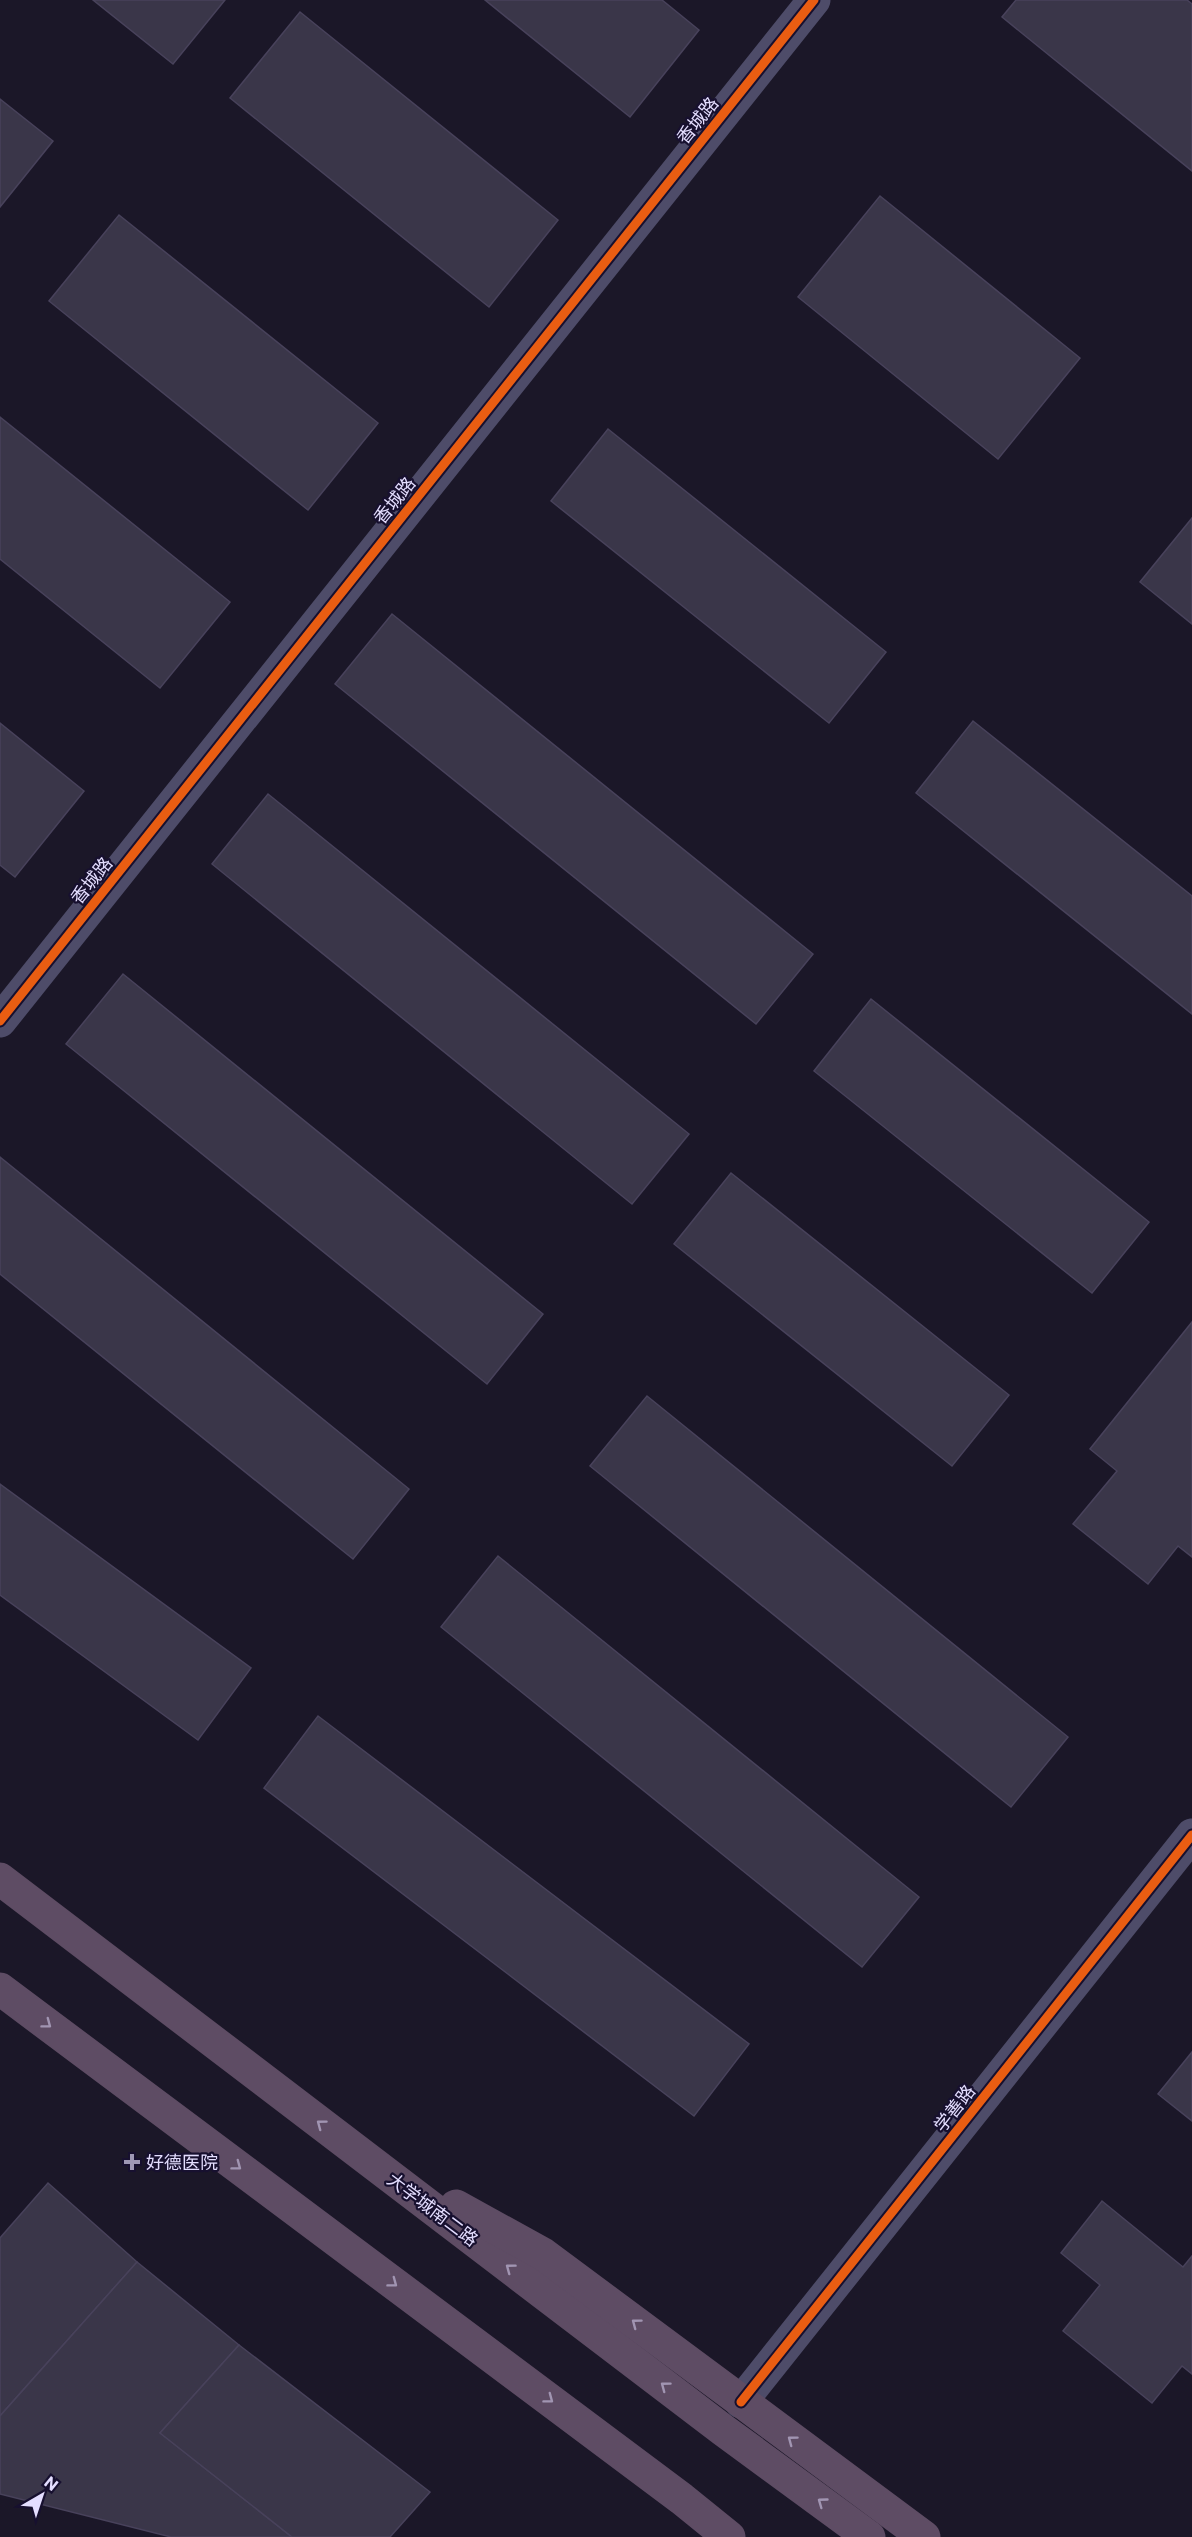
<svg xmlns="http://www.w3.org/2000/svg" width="1192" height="2537" font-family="Commissioner,'Noto Sans SC',sans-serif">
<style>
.building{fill:#3a3649;stroke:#48425b;stroke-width:1.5}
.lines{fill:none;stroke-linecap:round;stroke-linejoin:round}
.minor{stroke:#4e4c69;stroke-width:33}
.highway{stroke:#5e4c64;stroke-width:33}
.cycleway-casing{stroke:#17102f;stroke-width:13}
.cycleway{stroke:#e95d12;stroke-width:9}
.oneway{stroke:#a195b2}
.poi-dot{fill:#9e98b4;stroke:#17102f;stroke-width:2}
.labels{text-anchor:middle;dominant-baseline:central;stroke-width:4.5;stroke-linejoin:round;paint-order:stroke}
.street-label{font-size:18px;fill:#e4deff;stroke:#17102f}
.poi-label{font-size:18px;fill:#e4deff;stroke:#17102f;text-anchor:start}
</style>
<rect width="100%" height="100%" fill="#1b1728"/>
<g class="building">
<polygon points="93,0 225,0 173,64"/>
<polygon points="485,0 662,0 699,30 630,117"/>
<polygon points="1016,0 1187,0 1192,4 1192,171 1002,17"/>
<polygon points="300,12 558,220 489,307 230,98"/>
<polygon points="0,99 53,141 0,207"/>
<polygon points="880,196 1080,358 998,459 798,297"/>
<polygon points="119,215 378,423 308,510 49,301"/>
<polygon points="0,417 230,602 160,688 0,559"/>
<polygon points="608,429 886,652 829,723 551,501"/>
<polygon points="1192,518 1192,624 1140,582"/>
<polygon points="392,614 813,954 756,1024 335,684"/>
<polygon points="973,721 1192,896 1192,1014 916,793"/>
<polygon points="0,723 84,791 15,877 0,865"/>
<polygon points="268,794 689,1134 632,1204 212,864"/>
<polygon points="123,974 543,1314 487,1384 66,1044"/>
<polygon points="871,999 1149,1222 1092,1293 814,1071"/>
<polygon points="0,1157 409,1489 353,1559 0,1274"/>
<polygon points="731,1173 1009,1395 952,1466 674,1244"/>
<polygon points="1192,1322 1192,1557 1178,1546 1148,1584 1073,1524 1117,1471 1090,1449"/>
<polygon points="647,1396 1068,1737 1011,1807 590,1466"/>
<polygon points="0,1484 251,1668 198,1740 0,1595"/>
<polygon points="498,1556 919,1897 862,1967 441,1627"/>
<polygon points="318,1716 749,2044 694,2116 264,1788"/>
<polygon points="1192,2052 1192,2121 1158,2094"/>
<polygon points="48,2183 137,2262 0,2416 0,2238"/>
<polygon points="1102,2201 1183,2267 1192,2256 1192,2374 1182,2366 1152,2403 1063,2331 1100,2285 1061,2253"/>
<polygon points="137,2262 239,2345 160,2433 292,2537 171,2537 0,2494 0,2416"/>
<polygon points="239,2345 430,2492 390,2537 292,2537 160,2433"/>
</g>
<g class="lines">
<g class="minor">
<polyline points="0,1021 814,0"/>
<polyline points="741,2402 1192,1835"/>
</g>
<g class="highway">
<polyline points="0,1879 723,2430 869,2537"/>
<polyline points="0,1989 682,2499 729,2537"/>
<polyline points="456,2206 543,2254 924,2537"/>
</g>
<g class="cycleway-casing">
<g id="cycleway">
<polyline points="0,1021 814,0"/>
<polyline points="741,2402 1192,1835"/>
</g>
</g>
<use href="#cycleway" class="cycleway"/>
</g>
<defs><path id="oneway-chevron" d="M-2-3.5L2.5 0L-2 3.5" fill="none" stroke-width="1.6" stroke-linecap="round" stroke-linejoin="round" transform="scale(1.5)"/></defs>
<g class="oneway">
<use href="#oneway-chevron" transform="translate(47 2024) rotate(37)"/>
<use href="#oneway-chevron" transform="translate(321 2124) rotate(-143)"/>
<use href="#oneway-chevron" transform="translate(237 2166) rotate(37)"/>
<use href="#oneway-chevron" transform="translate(510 2268) rotate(-143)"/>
<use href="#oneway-chevron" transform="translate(393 2283) rotate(37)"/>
<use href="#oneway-chevron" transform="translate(636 2323) rotate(-143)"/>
<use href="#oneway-chevron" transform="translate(665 2386) rotate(-143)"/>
<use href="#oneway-chevron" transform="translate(549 2399) rotate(37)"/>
<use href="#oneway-chevron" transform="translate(792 2440) rotate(-143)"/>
<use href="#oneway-chevron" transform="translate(822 2502) rotate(-144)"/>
</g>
<path class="poi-dot" d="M129 2153h6v6h6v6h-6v6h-6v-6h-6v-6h6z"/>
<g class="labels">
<g class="street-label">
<text transform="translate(697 120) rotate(-51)">香城路</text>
<text transform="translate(394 500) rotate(-51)">香城路</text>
<text transform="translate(91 880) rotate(-51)">香城路</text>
<text transform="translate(954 2108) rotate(-52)">学善路</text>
<text transform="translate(433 2209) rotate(37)">大学城南二路</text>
</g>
<g class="poi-label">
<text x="146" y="2162">好德医院</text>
</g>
</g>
<g transform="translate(42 2495) rotate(39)" stroke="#17102f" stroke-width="4.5" paint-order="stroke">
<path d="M0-4.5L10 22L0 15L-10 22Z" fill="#e4deff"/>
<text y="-9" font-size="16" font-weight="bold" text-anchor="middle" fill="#e4deff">N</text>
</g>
</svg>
